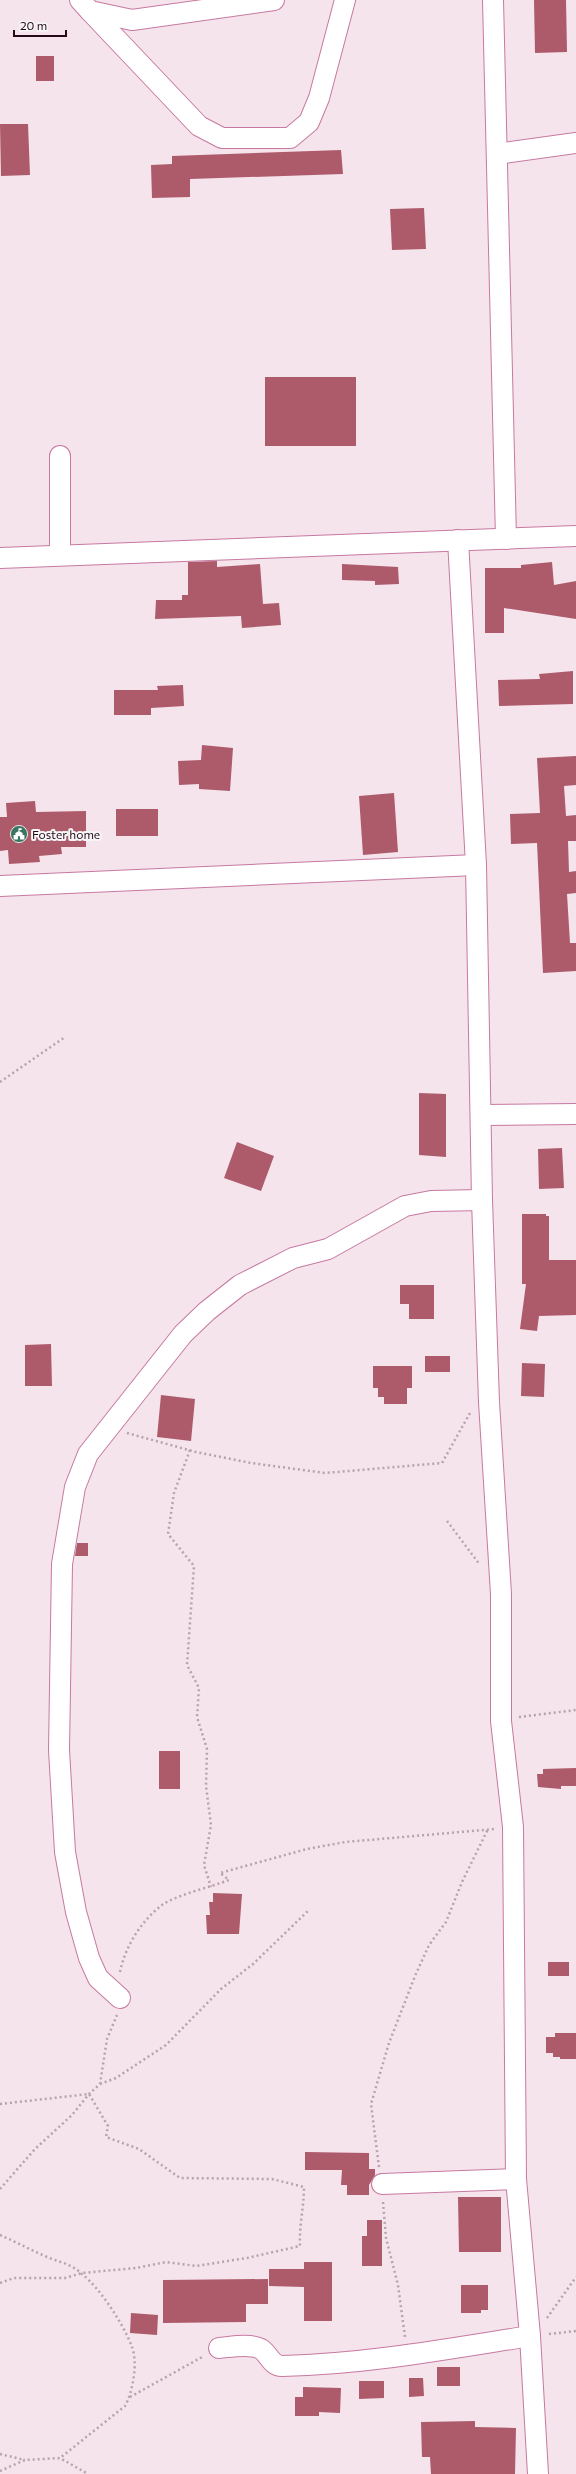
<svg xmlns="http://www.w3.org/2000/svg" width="576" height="2474" font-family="Commissioner,sans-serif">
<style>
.building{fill:#ad5a6b}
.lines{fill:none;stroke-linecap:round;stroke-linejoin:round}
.minor-casing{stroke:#c779a1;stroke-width:22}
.path{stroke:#b7a2ad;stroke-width:2.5;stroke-dasharray:2 3;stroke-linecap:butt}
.minor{stroke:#fff;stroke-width:20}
.labels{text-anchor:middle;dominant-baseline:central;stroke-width:4;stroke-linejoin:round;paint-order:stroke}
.poi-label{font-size:12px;fill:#270a1a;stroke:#f6f6f6;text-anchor:start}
</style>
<rect width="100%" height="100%" fill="#f5e4ec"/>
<g class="building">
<polygon points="534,0 566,0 567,52 535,53"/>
<rect x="36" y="56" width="18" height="25"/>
<polygon points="0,124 28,124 30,175 1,176"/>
<polygon points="341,150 343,174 190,179 190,197 152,198 151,165 172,164 172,156"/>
<polygon points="424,208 426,249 392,250 390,209"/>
<rect x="265" y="377" width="91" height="69"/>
<polygon points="217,561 217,567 260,564 263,604 279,603 281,625 242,628 241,616 155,619 156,600 182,600 182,595 188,595 188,562"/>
<polygon points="552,562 554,585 576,581 576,619 504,608 504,633 485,633 485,568 521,568 521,565"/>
<polygon points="342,564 398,567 399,584 375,585 375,581 342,580"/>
<polygon points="573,671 573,704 499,706 498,680 540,679 539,674"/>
<polygon points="183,685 184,706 151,708 151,715 114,715 114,690 158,690 157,686"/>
<polygon points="202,745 233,748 230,791 199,789 199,784 179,785 178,761 201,760"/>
<polygon points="576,756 576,785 564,786 566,816 576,815 576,841 568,841 569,872 576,871 576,893 567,894 570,943 576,943 576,971 543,973 537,843 511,844 510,814 540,813 537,758"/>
<polygon points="394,793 398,852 363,855 359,796"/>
<polygon points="35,801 36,812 86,811 86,847 61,847 62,854 39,856 40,862 9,864 8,850 0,851 0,817 7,817 6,803"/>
<rect x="116" y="809" width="42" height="27"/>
<polygon points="419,1093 446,1094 446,1157 419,1155"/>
<polygon points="237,1142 274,1156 261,1191 224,1178"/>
<polygon points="562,1148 564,1188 539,1189 538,1149"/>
<polygon points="522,1214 546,1214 546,1216 549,1216 549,1260 576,1260 576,1315 539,1316 537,1331 520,1329 526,1284 522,1284"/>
<polygon points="400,1285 434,1285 434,1319 409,1319 409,1304 400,1304"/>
<polygon points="51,1344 52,1386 25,1386 25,1345"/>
<rect x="425" y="1356" width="25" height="16"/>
<polygon points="522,1363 545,1364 544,1397 521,1396"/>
<polygon points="373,1366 412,1366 412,1388 407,1388 407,1404 384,1404 384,1397 378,1397 378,1388 373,1388"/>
<polygon points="161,1395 195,1399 191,1441 157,1437"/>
<polygon points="77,1543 88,1543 88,1556 75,1556"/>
<rect x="159" y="1751" width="21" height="38"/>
<polygon points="576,1768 576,1786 561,1786 561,1789 538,1787 537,1774 543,1774 543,1769"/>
<polygon points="213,1893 242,1894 239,1934 207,1934 206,1915 210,1915 209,1902 213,1902"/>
<rect x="548" y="1962" width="21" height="14"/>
<polygon points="555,2033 576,2033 576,2059 560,2059 560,2057 553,2057 553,2053 546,2053 546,2037 555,2037"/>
<polygon points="305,2152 369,2153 369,2169 375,2169 375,2175 369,2185 369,2195 347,2195 347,2185 341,2185 342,2170 305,2170"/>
<polygon points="458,2197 501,2197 501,2252 459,2252"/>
<polygon points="367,2220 382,2220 382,2266 362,2266 362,2236 367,2236"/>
<polygon points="304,2262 332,2262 332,2321 304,2321 304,2287 269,2286 269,2269 304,2269"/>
<polygon points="268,2279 268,2304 246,2304 246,2322 163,2323 163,2280"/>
<polygon points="461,2285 488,2285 488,2310 481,2310 481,2313 461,2313"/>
<polygon points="131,2313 158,2315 157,2335 130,2333"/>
<rect x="437" y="2367" width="23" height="19"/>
<polygon points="409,2378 423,2378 424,2396 409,2397"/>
<polygon points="359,2381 384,2381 384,2398 359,2399"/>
<polygon points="303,2387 341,2388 340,2413 319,2412 319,2416 295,2416 295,2397 303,2397"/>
<polygon points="475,2421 475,2427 516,2428 515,2474 431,2474 430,2457 422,2457 421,2422"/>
</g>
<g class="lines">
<g class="minor-casing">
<g id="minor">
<polyline points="80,0 90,11 132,20 274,0"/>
<polyline points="493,0 506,539"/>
<polyline points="90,11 199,126 222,138 290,138 309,122 319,98 345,0"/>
<polyline points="497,154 576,143"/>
<polyline points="60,456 60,555"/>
<polyline points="458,540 476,865 482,1200 489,1402 501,1594 501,1721 513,1827 516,2179 530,2336 538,2474"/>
<polyline points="0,558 576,536"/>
<polyline points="0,886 476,865"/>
<polyline points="482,1115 576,1114"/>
<polyline points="120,1998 98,1978 89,1958 76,1912 65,1852 59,1750 62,1564 75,1487 88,1454 183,1334 207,1311 240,1285 293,1258 328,1249 405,1206 431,1201 482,1200"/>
<polyline points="382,2184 516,2179"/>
<path d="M 219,2348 C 231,2347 250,2343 261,2349 C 269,2354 271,2366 282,2366 C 366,2364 448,2349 530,2336"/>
</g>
</g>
<g class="path">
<polyline points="0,1082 65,1037"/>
<polyline points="127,1433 196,1452 251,1463 325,1473 442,1463 470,1413"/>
<polyline points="190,1450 174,1493 168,1534 194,1566 187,1665 199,1688 197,1717 207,1749 206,1786 211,1825 204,1865 211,1887"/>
<polyline points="447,1521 480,1565"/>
<polyline points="519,1717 576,1710"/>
<path d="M 120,1972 C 125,1947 141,1921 162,1905 C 176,1895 211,1887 229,1880 L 220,1873 L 307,1849 L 345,1842 L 495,1829"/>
<polyline points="100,2084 116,2078 166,2045 221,1989 253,1964 309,1910"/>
<path d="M 0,2104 L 89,2094 L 108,2126 L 106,2137 L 139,2149 L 180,2178 L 272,2179 L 304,2187 C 304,2207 299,2225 300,2246 L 247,2258 L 196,2266 L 166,2262 L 136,2268 L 82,2273 L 65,2278 L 14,2278 L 0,2283"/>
<polyline points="379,2167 371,2104 389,2043 415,1976 429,1945 446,1922 462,1882 488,1829"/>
<polyline points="0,2189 35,2149 72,2115 89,2094 100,2084 107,2039 117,2015"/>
<polyline points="383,2202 386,2238 398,2285 405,2337"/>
<path d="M 0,2235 C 16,2242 31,2250 47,2257 C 59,2262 72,2264 82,2274 C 100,2288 124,2325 132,2347 C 138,2362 133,2392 125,2406 L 60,2458"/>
<polyline points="547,2318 576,2277"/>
<polyline points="549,2334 576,2331"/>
<polyline points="130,2397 204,2356"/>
<polyline points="0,2454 25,2460"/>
<polyline points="0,2471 25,2460 60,2458 88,2474"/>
</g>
<use href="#minor" class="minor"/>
</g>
<defs>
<g id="civic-disc" transform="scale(0.9)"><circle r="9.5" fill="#397560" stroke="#f6f6f6"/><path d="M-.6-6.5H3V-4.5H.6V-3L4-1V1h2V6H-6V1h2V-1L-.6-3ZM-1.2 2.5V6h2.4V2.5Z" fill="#fff"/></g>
</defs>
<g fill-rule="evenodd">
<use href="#civic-disc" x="19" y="834"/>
</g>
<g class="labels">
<g class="poi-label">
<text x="32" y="834">Foster home</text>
</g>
</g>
<path d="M14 30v6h52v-6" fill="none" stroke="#270a1a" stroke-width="2"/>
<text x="20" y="30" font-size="12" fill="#270a1a" stroke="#f6f6f6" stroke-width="3" paint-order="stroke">20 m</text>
</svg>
